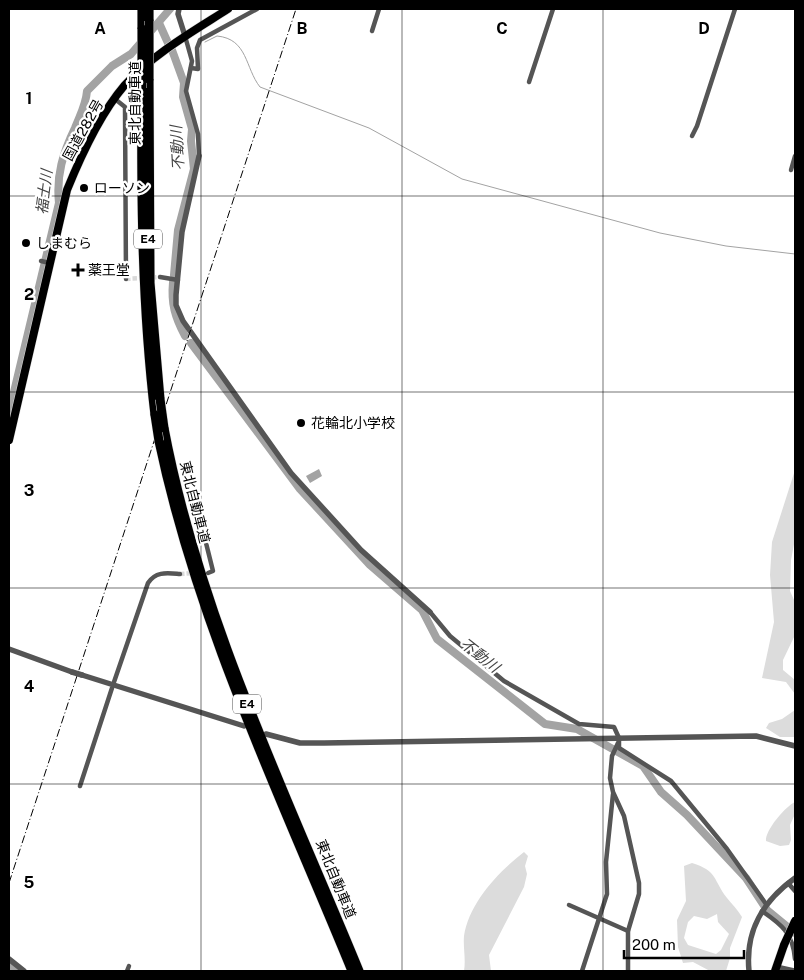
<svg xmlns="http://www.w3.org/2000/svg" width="804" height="980" font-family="'Public Sans','Noto Sans JP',sans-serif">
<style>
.green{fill:#dcdcdc;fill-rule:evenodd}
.water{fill:#a3a3a3}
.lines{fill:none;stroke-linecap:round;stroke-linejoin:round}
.stream{stroke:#a3a3a3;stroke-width:1}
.river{stroke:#a3a3a3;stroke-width:8}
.minor-tunnel{stroke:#d9d9d9;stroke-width:4.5;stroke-dasharray:4.5 2;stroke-linecap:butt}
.primary-casing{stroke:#dbdbdb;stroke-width:9}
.trunk-casing{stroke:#dbdbdb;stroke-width:9}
.motorway-casing{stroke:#dbdbdb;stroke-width:10}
.minor{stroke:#555;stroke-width:4.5}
.tertiary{stroke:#555;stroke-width:5.5}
.primary{stroke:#000;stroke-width:8}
.trunk{stroke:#000;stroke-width:8}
.motorway{stroke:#000;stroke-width:9}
.rail{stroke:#000;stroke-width:1;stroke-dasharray:8 2.5 1 2.5;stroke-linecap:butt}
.primary-bridge-casing{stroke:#dbdbdb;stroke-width:9;stroke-linecap:butt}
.motorway-bridge-casing{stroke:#dbdbdb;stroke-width:10;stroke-linecap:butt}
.tertiary-bridge{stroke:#555;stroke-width:5.5}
.primary-bridge{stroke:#000;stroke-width:8}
.motorway-bridge{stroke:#000;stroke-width:9}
.grid{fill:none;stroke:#000;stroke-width:1;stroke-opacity:0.55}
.poi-dot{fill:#000;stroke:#fff;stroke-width:2}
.labels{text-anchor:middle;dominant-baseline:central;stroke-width:4.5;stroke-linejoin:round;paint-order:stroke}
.shield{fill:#fff;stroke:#4c4c4c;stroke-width:1}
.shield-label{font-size:12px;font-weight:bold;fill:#000}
.street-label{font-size:14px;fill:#000;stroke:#fff}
.poi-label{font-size:14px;fill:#000;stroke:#fff;text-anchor:start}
.water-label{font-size:15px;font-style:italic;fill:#444;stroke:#fff}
.grid-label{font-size:16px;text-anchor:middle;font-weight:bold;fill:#000;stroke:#fff;stroke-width:4.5;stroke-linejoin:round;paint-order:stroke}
</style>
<rect width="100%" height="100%" fill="#fff"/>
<g class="green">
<polygon points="795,470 795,539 791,560 790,591 795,602 795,635 783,660 783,670 795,680 795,694 786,682 762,678 774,622 770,575 772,542"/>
<polygon points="795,710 795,737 780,737 766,728 769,723 782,719"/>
<path d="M 795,802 L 795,814 L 790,825 L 791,840 L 789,845 L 780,846 L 766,841 C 765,830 786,806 795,802 Z"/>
<path d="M 524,852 L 528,856 L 525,866 L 527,874 L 524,887 L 489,955 L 491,971 L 464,971 C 466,959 463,948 464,936 C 469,903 498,872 524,852 Z"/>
<path d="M 692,863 C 718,871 713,880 727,898 C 732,904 737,909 742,917 L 730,948 L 730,958 L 726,971 L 710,971 L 693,962 L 683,963 L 678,947 L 677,920 L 686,901 L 684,866 ZM 717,914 L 718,922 L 729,934 L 721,950 L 716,954 L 688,945 L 684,938 L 688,922 L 694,916 L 707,919 Z"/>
</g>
<polygon class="water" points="319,469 322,476 310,483 306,476"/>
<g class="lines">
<path class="stream" d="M 205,42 L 217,36 C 248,39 245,68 260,87 L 369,128 L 462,179 L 660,233 L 726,246 L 795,254"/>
<g class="river">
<polyline points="159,23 168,43"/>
<polyline points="172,50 184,83 183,97 192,129 191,141 194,169 178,230 174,275"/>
<path d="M 173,282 C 171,304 175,317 185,336"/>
<polyline points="191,343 300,489 370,565 422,610 437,639 545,724 577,729 643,766 661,792 687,815 746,878 767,910 795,933"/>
<path d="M 9,413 L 59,203 C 56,175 63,153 75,128 C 80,115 86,105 87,91 L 112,66 L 131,54 L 170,9"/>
<polyline points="9,965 17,971"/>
</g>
<g class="minor-tunnel">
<polyline points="126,279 160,277"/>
<polyline points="180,574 194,573"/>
</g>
<g class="primary-casing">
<polyline id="primary" points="775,971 784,945"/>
</g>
<g class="trunk-casing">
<path id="trunk" d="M 9,440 L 67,190 C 80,158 101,113 124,86 C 153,54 192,32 228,9"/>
</g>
<g class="motorway-casing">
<g id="motorway">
<polyline points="149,21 149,9"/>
<polyline points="142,29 142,9"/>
<polyline points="149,79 150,283 160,399"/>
<path d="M 142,88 C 141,198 142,306 155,415"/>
<path d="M 164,428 C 200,618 286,793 359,971"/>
<path d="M 159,441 C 198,627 281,797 352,971"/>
</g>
</g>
<g class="minor">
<polyline points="372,31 379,9"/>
<polyline points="185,36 192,61 186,91 198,134 199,156"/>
<polyline points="191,68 198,69 197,48 200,40 257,9"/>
<polyline points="529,82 553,9"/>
<polyline points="115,99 125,107 126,279"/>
<polyline points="692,136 697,126 735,9"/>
<polyline points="791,170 795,156"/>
<polyline points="41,261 50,263"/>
<polyline points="160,277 178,280"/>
<polyline points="203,531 213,571 208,573"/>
<polyline points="430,612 450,636 504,681 579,724 614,727 619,738 619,748 671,781 727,849 766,904"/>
<path d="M 114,682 L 148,583 C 156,571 167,573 180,574"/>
<polyline points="618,743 612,756 610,778 613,792 624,816 639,883 639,894 628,931 628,971"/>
<polyline points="80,786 112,688"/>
<polyline points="788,883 795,891"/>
<polyline points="569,905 628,931"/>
<path d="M 762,911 C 781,924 793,933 795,959"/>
<polyline points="127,971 129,966"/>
<polyline points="582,971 607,894 606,862 613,794"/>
</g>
<g class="tertiary">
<polyline points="179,9 178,14 185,36"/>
<polyline points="199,156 182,232 176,295 176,305 183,321 291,473 361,550 430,612"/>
<polyline points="9,649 72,672"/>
<polyline points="82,675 244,726"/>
<polyline points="266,734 300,743 324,743 756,736 795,746"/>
<polyline points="9,959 24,971"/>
<polyline points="776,967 794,971"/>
<path d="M 749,971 C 745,930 763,901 795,878"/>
</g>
<use href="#primary" class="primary"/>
<use href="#trunk" class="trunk"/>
<use href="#motorway" class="motorway"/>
<polyline class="rail" points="9,883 296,9"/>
<g class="primary-bridge-casing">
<polyline id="primary-bridge" points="784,945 795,921"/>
</g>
<g class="motorway-bridge-casing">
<g id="motorway-bridge">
<polyline points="149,79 149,21"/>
<polyline points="142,88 142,29"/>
<polyline points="160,399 164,428"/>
<polyline points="155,415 159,441"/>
</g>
</g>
<polyline class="tertiary-bridge" points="72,672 82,675"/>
<use href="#primary-bridge" class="primary-bridge"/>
<use href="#motorway-bridge" class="motorway-bridge"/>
</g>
<path class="grid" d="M 201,9 L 201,971M 402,9 L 402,971M 603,9 L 603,971M 9,196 L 795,196M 9,392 L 795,392M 9,588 L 795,588M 9,784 L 795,784"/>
<g class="poi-dot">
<circle cx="84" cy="188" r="5"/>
<circle cx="26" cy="243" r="5"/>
<path d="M75.5 262.5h5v5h5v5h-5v5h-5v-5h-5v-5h5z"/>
<circle cx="301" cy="423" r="5"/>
</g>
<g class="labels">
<g class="shield">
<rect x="134" y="229.5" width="28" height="19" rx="4"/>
<rect x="233" y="694.5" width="28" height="19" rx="4"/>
</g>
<g class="shield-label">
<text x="148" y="239">E4</text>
<text x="247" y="704">E4</text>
</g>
<g class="street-label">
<text transform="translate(135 103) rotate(-90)">東北自動車道</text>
<text transform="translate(83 130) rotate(-61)">国道282号</text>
<text transform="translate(195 502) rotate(76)">東北自動車道</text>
<text transform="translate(336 879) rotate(68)">東北自動車道</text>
</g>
<g class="poi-label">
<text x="94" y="188">ローソン</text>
<text x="36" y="243">しまむら</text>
<text x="88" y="270">薬王堂</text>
<text x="311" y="423">花輪北小学校</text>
</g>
<g class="water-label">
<text transform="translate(177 148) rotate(-93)">不動川</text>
<text transform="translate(44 192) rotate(-83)">福士川</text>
<text transform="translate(480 655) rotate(38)">不動川</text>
</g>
</g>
<g class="grid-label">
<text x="100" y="34">A</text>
<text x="302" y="34">B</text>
<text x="502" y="34">C</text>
<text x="704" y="34">D</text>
<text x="29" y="104">1</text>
<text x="29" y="300">2</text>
<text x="29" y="496">3</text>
<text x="29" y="692">4</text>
<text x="29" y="888">5</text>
</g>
<rect width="804" height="980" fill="none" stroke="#000000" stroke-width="20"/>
<path d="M624 950v8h120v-8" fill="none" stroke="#000000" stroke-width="2.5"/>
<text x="632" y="950" font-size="15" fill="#000000" stroke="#ffffff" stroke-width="4" paint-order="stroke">200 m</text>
</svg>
